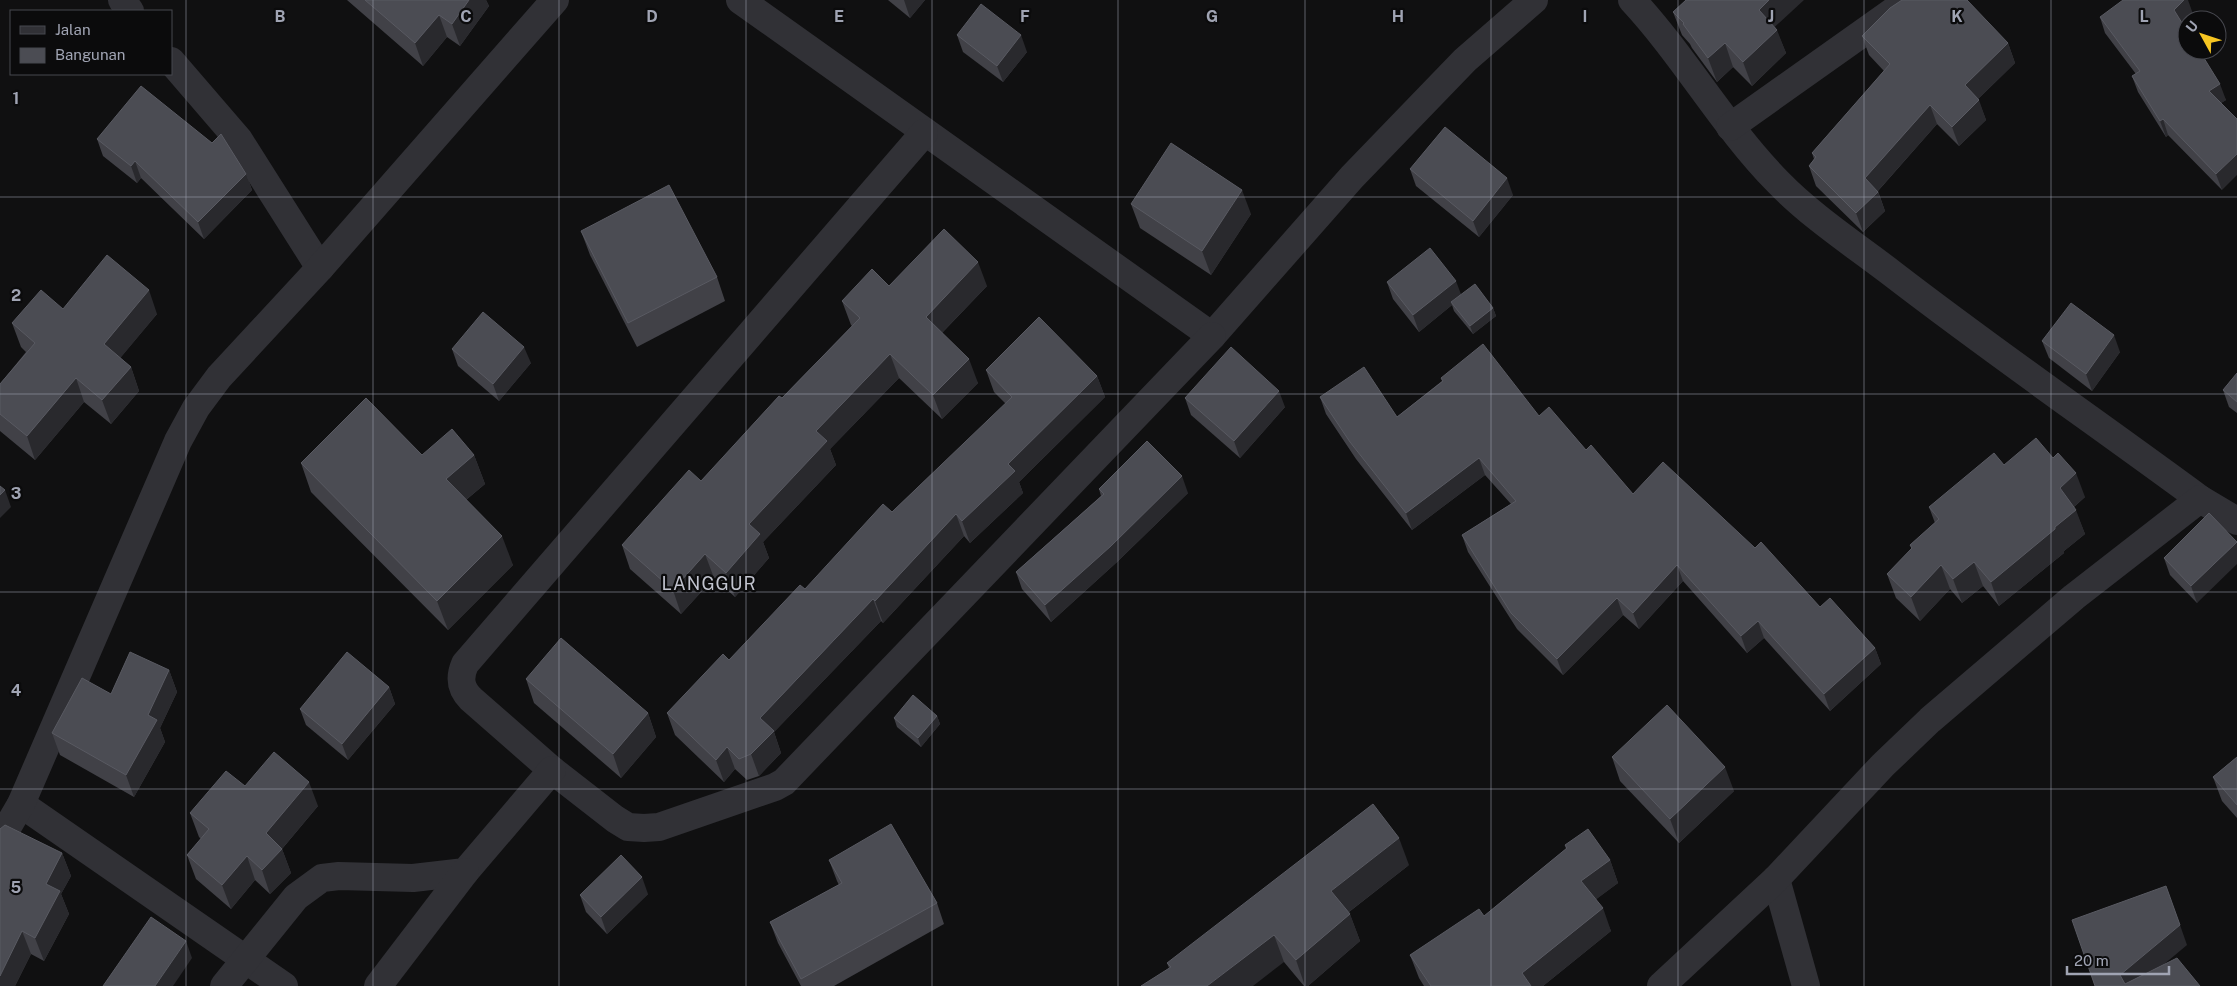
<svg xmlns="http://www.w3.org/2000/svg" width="2237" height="986" font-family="'Public Sans',sans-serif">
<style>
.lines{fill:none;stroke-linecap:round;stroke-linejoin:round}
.minor{stroke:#313136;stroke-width:28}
.wall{fill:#414147}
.shaded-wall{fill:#29292d}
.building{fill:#4b4c53;stroke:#595a62}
.grid{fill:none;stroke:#a0a4b3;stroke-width:1;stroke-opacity:0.55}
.labels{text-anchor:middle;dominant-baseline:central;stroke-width:4.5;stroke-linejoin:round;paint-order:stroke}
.quarter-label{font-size:18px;letter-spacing:1px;fill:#c1c3ce;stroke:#0b0b0c}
.grid-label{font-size:16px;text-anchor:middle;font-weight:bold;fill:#a0a4b3;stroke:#0b0b0c;stroke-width:4.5;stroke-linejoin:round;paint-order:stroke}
</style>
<rect width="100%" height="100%" fill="#101011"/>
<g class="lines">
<g class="minor">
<polyline points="122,0 130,11"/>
<polyline points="740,0 1212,336 1352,177 1465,60 1534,0"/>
<path d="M 1632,0 C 1685,57 1723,126 1778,182 C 1812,217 1855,245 1894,275 C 1994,352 2098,424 2200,499"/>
<polyline points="171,61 239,140 320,268"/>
<polyline points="1730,127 1909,0"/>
<path d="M 924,133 L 465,664 C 459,678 460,688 471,699 L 552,770 L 615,819 L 628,827 L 644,828 L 659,827 L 775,787 L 784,782 L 1212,336"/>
<polyline points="21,804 284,986"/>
<polyline points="0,840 21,804 178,441 196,408 219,377 320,268 555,0"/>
<polyline points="1776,879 1806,986"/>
<polyline points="224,986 296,897 322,878 339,876 413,878 465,872 552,770"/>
<polyline points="378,986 465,872"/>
<polyline points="1661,986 1776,879 1883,765 1930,720 2074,597 2200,499 2237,521"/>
</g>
</g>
<g class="wall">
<polygon points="347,0 486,0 489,6 460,46 447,37 423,66"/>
<polygon points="888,0 925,0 910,18"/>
<polygon points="1673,12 1775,27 1786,53 1752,86 1733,67 1717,82 1692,48 1690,44 1682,35"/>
<polygon points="2193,14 2182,23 2226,100 2221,103 2222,190 2168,135 2166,137 2138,92 2132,76 2136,74 2105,33 2100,17"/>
<polygon points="957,35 1027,52 1003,82 963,52"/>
<polygon points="1862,36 2008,43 2015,63 1978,99 1986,120 1959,146 1937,124 1878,191 1885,211 1863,232 1816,186 1809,166 1814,159 1812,153 1884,71 1869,55"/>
<polygon points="97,139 246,174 252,190 204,239 141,178 137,183 103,156"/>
<polygon points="1410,169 1513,195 1479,237 1416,186"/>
<polygon points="1131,204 1251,214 1211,275 1140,228"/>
<polygon points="581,231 717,277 725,301 637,347 590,255"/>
<polygon points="1387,282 1461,295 1493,308 1496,316 1473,334 1454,311 1452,305 1419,332 1393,299"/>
<polygon points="889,286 987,286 942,333 978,383 942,419 899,378 830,449 836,465 763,542 769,558 735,597 714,578 681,614 630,569 622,545 701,481 852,326 851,325 842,301"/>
<polygon points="63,309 157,314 120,358 131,367 139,391 111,424 84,402 35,460 0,431 0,384 26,352 21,347 12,323"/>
<polygon points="2042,341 2120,352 2092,391 2049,358"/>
<polygon points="452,349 531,363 499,401 458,366"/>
<polygon points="986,370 1097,376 1105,397 1019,482 1023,493 970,543 964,536 883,623 881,621 774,732 781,753 759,776 747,780 735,769 724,782 675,735 667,713 729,660 805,589 892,512 1006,404 994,392"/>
<polygon points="2237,373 2237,413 2229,407 2223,390"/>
<polygon points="1441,378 1539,416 1586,450 1633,494 1755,548 1820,607 1875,648 1881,664 1830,711 1764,638 1747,653 1683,581 1639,629 1623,615 1563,675 1517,629 1468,552 1462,535 1511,504 1485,475 1412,530 1356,459 1326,414 1320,397 1397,417 1442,381"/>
<polygon points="1185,398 1285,407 1240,458 1191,415"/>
<polygon points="422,455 474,455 485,484 466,500 513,565 448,630 311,492 301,463"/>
<polygon points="2004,465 2085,497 2074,507 2085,534 2064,551 2064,553 1999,606 1983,586 1962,603 1950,589 1920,621 1896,598 1887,574 1912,549 1910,545 1935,523 1929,507"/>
<polygon points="1099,489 1188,493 1117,562 1051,622 1022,589 1016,572 1101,496"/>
<polygon points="2237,541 2197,603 2170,575 2164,558"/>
<polygon points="169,670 177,692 160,728 165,742 134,797 60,755 52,733 111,694"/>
<polygon points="526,679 648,713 656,737 621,778 534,703"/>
<polygon points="389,687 395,704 348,760 306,725 300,709"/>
<polygon points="937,716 940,724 921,747 897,727 894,718"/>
<polygon points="1612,757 1734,791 1679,843 1620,781"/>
<polygon points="2237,757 2237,818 2222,801 2213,777"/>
<polygon points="245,786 318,806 282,849 291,873 270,894 255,880 231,909 196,879 187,855 201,839 199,837 190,813"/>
<polygon points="0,829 62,853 71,876 61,894 69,914 44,961 31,954 15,986"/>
<polygon points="1565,845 1610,860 1618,883 1596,899 1611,931 1543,986 1424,986 1419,978 1410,955 1484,916 1566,849"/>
<polygon points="829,860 937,903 944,924 834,986 801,986 778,943 770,922 839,885 837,881"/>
<polygon points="1409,865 1349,912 1360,941 1308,986 1304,986 1284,962 1169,968 1167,963"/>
<polygon points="648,894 607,934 586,912 580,895"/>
</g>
<g class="shaded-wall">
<polygon points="469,0 486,0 489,6 460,46 452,24"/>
<polygon points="904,0 925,0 910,18"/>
<polygon points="1769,0 1804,0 1767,34 1759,10"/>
<polygon points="2184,0 2188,0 2193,14 2180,25 2174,10"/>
<polygon points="439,15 447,37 423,66 415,43"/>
<polygon points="1777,30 1786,53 1752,86 1743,62"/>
<polygon points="1021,35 1027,52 1003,82 997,66"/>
<polygon points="1725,43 1733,67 1717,82 1708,58"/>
<polygon points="2008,43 2015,63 1972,105 1965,85"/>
<polygon points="2220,84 2226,100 2214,107 2209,91"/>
<polygon points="1979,100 1986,120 1959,146 1952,127"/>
<polygon points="1930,105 1937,124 1875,194 1878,192 1885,211 1863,232 1856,213 1865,178"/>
<polygon points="2163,119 2168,135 2166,137 2160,121"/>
<polygon points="2237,154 2237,175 2222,190 2216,174"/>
<polygon points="135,161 141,178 137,183 131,166"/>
<polygon points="246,174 252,190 204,239 198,222"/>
<polygon points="1507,178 1513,195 1479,237 1473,221"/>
<polygon points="1242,190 1251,214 1211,275 1202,251"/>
<polygon points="978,262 987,286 934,341 926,317"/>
<polygon points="1456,281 1462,297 1451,302 1452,305 1419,332 1413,315"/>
<polygon points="149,290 157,314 112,368 104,344"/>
<polygon points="1493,308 1496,316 1473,334 1470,326"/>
<polygon points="2114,335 2120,352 2092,391 2086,374"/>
<polygon points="524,347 531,363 499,401 493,384"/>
<polygon points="890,354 899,378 830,449 836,465 763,542 769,558 735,597 726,573 749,524 816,431"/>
<polygon points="969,359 978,383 942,419 933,395"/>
<polygon points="131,367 139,391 111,424 102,400"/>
<polygon points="1097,376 1105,397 1019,482 1023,493 970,543 962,521 1008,464"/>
<polygon points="76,378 84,402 35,460 27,436"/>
<polygon points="1279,391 1285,407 1240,458 1234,441"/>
<polygon points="474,455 485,484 456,508 446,479"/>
<polygon points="1479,458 1485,475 1412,530 1406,513"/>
<polygon points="2076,473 2085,497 2068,512 2060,488"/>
<polygon points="1182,476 1188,493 1117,562 1051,622 1045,605"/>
<polygon points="5,490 11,507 0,518 0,495"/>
<polygon points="2076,510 2085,534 2064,551 2064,553 1999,606 1991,582 2055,527"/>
<polygon points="956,514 964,536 883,623 875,601"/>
<polygon points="502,536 513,565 448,630 437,601"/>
<polygon points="2237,542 2237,564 2197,603 2191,586"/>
<polygon points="705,554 714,578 681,614 673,590"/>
<polygon points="1974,562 1983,586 1962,603 1953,579"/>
<polygon points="1677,565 1683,581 1639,629 1633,613"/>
<polygon points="1941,565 1950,589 1920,621 1911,597"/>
<polygon points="1617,598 1623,615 1563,675 1557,659"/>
<polygon points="873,599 881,621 774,732 781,753 759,776 751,754 760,718"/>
<polygon points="1758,621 1764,638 1747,653 1741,636"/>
<polygon points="1875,648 1881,664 1830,711 1824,694"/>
<polygon points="169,670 177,692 160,728 165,742 134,797 126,775 148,715"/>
<polygon points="389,687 395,704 348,760 342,744"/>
<polygon points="648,713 656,737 621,778 613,754"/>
<polygon points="937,716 940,724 921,747 918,738"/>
<polygon points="727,747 735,769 724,782 716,760"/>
<polygon points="1725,767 1734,791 1679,843 1670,819"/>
<polygon points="309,782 318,806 281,850 282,849 291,873 270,894 262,870 266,833"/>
<polygon points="1399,838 1409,865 1341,918 1331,891"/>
<polygon points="62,853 71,876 61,894 69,914 44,961 35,938 46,884"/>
<polygon points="247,856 255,880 231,909 222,885"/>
<polygon points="1610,860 1618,883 1590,904 1581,881"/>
<polygon points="642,877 648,894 607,934 601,917"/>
<polygon points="1603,908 1611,931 1543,986 1527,986 1522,973"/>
<polygon points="1350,914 1360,941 1308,986 1305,986 1296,960"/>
<polygon points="2180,925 2187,945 2138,986 2124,986 2120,975"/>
<polygon points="22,931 31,954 15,986 0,986 0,976"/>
<polygon points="1274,935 1284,962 1253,986 1207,986"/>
<polygon points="186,941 192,958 173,986 155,986"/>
</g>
<g class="building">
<polygon points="365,0 469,0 452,24 439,15 415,43"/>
<polygon points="1686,0 1769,0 1759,10 1777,30 1743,62 1725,43 1708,58 1683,24 1684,23 1673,12"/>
<polygon points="1902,0 1967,0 2008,43 1965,85 1979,100 1952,127 1930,105 1865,178 1878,192 1856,213 1809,166 1816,157 1812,153 1890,64 1862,36 1890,8"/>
<polygon points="2123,0 2184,0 2174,10 2187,31 2187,50 2199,50 2220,84 2209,91 2237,119 2237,154 2216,174 2163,119 2160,121 2132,76 2140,71 2100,17"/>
<polygon points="981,4 1021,35 997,66 957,35"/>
<polygon points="141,86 212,143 221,134 246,174 198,222 135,161 131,166 97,139"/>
<polygon points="1445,127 1507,178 1473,221 1410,169"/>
<polygon points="1171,143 1242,190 1202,251 1131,204"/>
<polygon points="669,185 717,277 628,323 581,231"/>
<polygon points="944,229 978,262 926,317 969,359 933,395 890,354 816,431 827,441 749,524 760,534 726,573 705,554 673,590 622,545 689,470 701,481 779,396 782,398 860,318 842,301 872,269 889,286"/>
<polygon points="1430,248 1456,281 1413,315 1387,282"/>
<polygon points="107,255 149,290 104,344 131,367 102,400 76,378 27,436 0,414 0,384 35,343 12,323 41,290 63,309"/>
<polygon points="1475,284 1493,308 1470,326 1451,302"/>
<polygon points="2071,303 2114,335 2086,374 2042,341"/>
<polygon points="483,312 524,347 493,384 452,349"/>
<polygon points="1039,317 1097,376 1008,464 1015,471 962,521 956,514 875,601 873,599 760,718 774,731 751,754 739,759 727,747 716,760 667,713 723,654 729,660 800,585 805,589 883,504 892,512 1012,397 986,370"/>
<polygon points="1483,344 1539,416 1549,407 1586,450 1591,445 1633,494 1663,462 1755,548 1761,542 1820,607 1830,598 1875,648 1824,694 1758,621 1741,636 1677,565 1633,613 1617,598 1557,659 1511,613 1462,535 1516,501 1479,458 1406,513 1350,442 1320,397 1364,367 1397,417 1443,381 1441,378"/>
<polygon points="1231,347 1279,391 1234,441 1185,398"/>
<polygon points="2237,373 2237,402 2223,390"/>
<polygon points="366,398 422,455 452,429 474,455 446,479 502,536 437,601 301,463"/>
<polygon points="2036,438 2053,458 2058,453 2076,473 2060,488 2076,510 2055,527 2055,529 1991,582 1974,562 1953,579 1941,565 1911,597 1887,574 1912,548 1910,545 1939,519 1929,507 1994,453 2004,465"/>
<polygon points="1147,441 1182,476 1111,546 1045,605 1016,572 1104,494 1099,489"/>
<polygon points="0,486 5,490 0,495"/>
<polygon points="2209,513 2237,542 2191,586 2164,558"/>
<polygon points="561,638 648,713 613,754 526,679"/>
<polygon points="130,652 169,670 148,715 157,720 126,775 52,733 82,678 111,694"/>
<polygon points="347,652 389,687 342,744 300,709"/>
<polygon points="913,695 937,716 918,738 894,718"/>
<polygon points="1667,705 1725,767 1670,819 1612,757"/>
<polygon points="274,752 309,782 266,833 282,849 262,870 247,856 222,885 187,855 209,829 190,813 226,771 245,786"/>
<polygon points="2237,757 2237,805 2213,777"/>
<polygon points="1373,804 1399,838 1331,891 1350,914 1296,960 1274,935 1207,986 1141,986 1171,967 1167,963"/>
<polygon points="891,824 937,903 801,979 770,922 842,883 829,860"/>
<polygon points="5,825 62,853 46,884 60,891 35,938 22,931 0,976 0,829"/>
<polygon points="1588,829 1610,860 1581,881 1603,908 1522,973 1531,986 1431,986 1410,955 1479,909 1484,916 1567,848 1565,845"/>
<polygon points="621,855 642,877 601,917 580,895"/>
<polygon points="2166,886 2180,925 2120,975 2125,984 2177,958 2200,986 2095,986 2072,920"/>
<polygon points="151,917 186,941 155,986 103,986"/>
</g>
<path class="grid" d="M 186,0 L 186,986M 373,0 L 373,986M 559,0 L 559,986M 746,0 L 746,986M 932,0 L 932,986M 1118,0 L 1118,986M 1305,0 L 1305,986M 1491,0 L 1491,986M 1678,0 L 1678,986M 1864,0 L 1864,986M 2051,0 L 2051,986M 0,197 L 2237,197M 0,394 L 2237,394M 0,592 L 2237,592M 0,789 L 2237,789"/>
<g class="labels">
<g class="quarter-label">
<text x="709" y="583">LANGGUR</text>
</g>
</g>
<g class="grid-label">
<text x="280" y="22">B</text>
<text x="466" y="22">C</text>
<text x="652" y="22">D</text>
<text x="839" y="22">E</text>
<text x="1025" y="22">F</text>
<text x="1212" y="22">G</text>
<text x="1398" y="22">H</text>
<text x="1585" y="22">I</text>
<text x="1771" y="22">J</text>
<text x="1957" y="22">K</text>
<text x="2144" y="22">L</text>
<text x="16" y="104">1</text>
<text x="16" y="301">2</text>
<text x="16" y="499">3</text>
<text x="16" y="696">4</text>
<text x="16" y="893">5</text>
</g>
<rect x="10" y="10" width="162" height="65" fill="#0b0b0c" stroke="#47484f"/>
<rect x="20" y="26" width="25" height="8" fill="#313136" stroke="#47484f"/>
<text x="55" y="35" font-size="15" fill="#a0a4b3">Jalan</text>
<rect x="20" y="48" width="25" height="15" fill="#4b4c53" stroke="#47484f"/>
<text x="55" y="60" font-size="15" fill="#a0a4b3">Bangunan</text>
<g transform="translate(2202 35) rotate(310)"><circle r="24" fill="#0b0b0c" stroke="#47484f"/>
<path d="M0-4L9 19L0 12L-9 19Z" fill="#f7c622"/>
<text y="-8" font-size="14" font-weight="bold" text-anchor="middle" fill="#a0a4b3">U</text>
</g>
<path d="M2067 966v8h102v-8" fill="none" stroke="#a0a4b3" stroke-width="2.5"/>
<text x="2074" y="966" font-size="15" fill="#a0a4b3" stroke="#0b0b0c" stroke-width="4" paint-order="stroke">20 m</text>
</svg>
